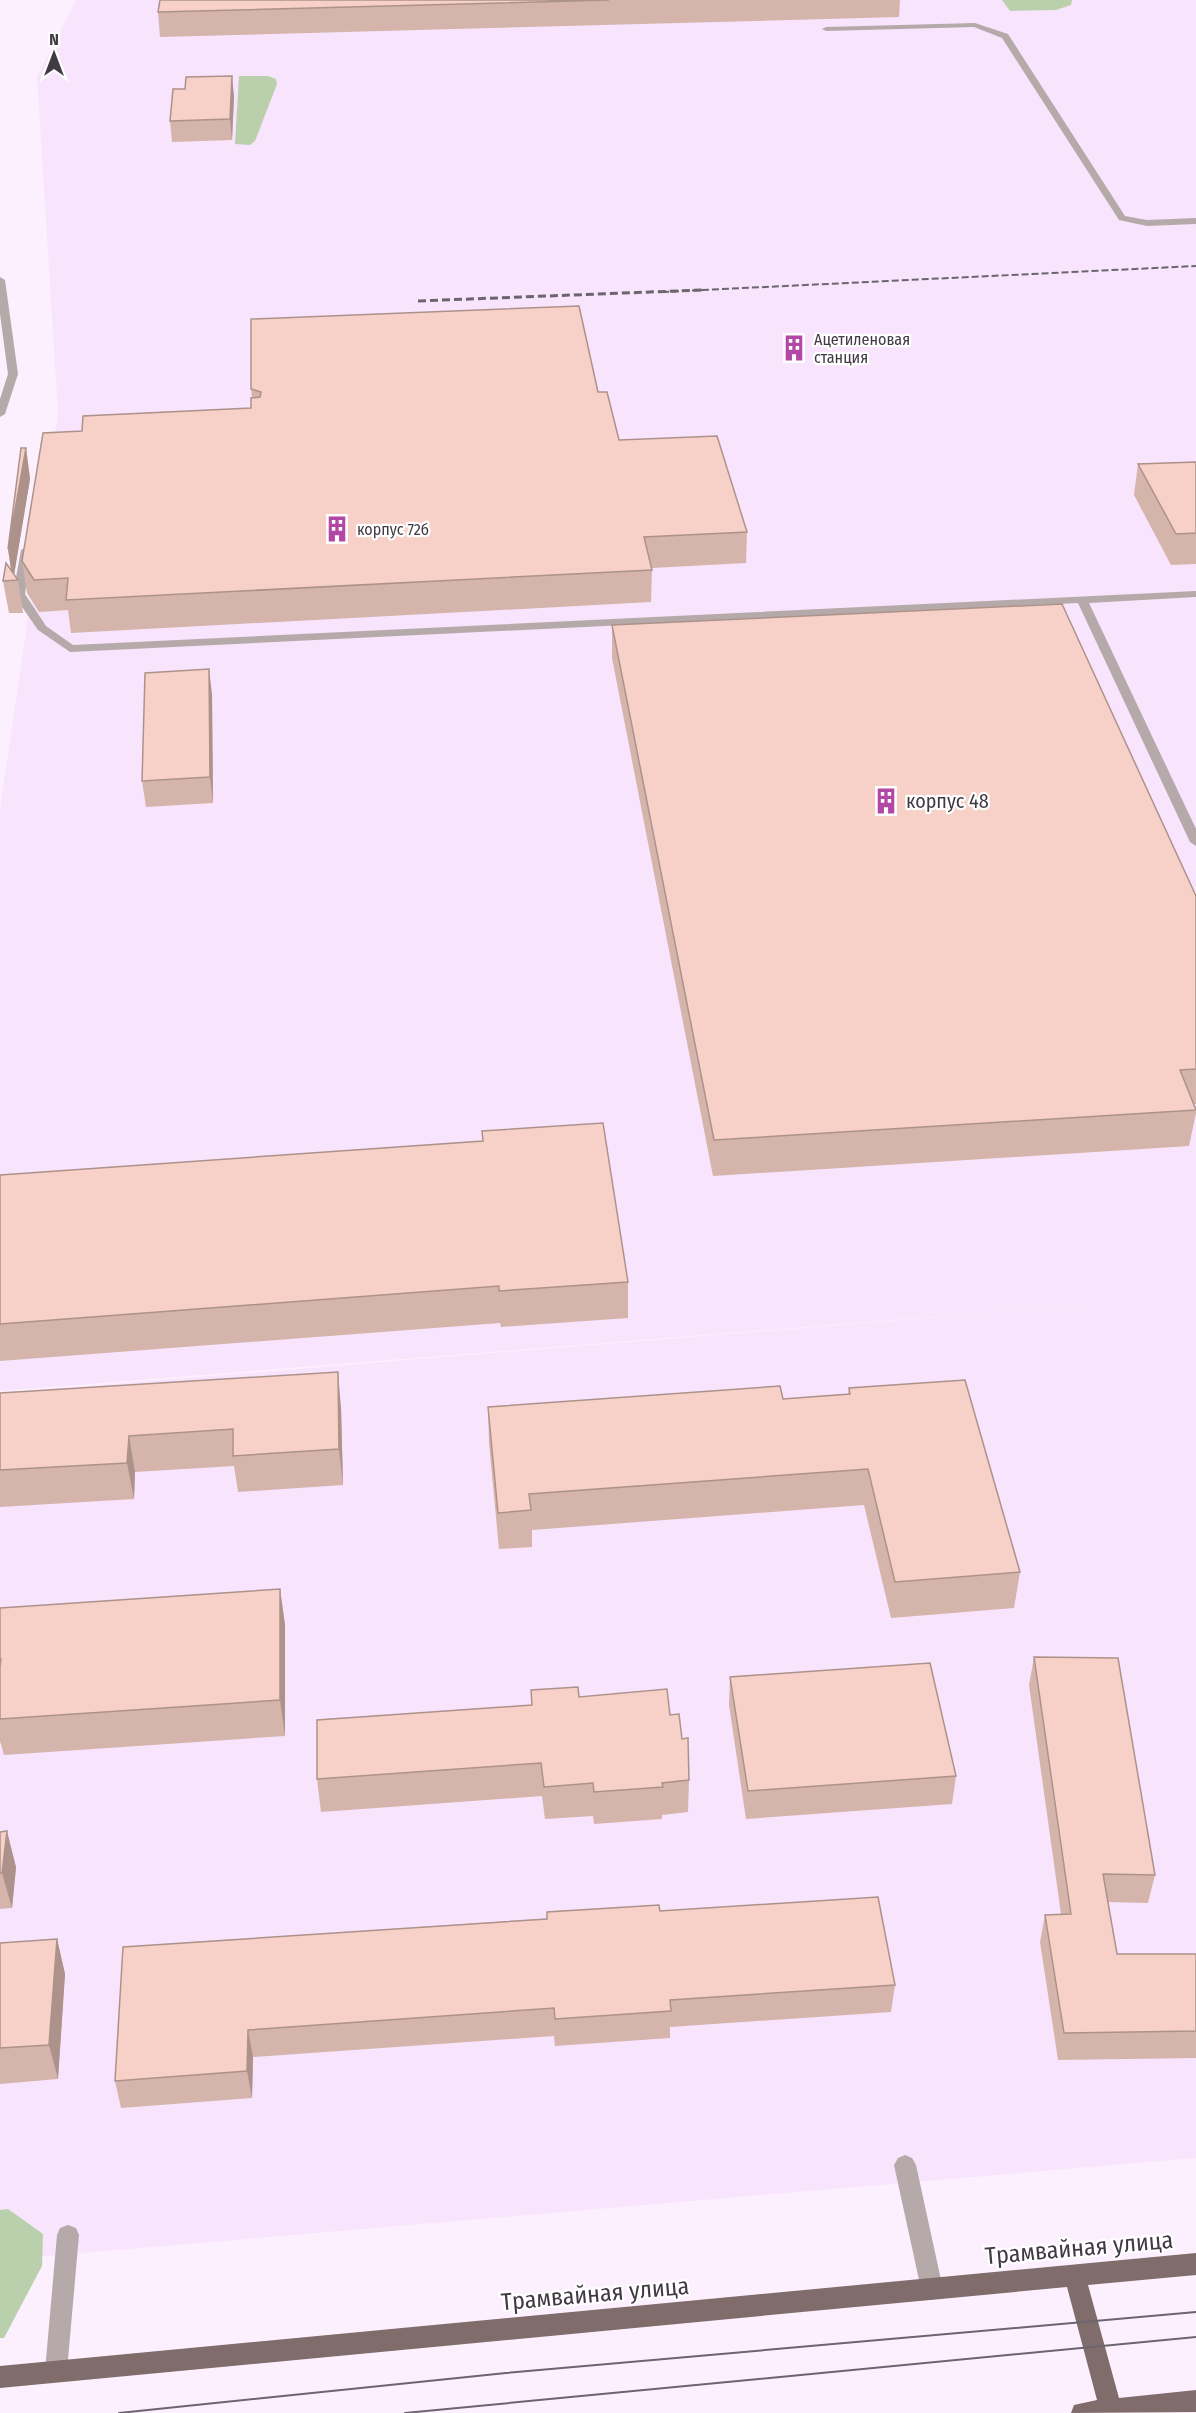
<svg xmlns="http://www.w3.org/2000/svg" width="1196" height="2413" font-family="'Fira Sans Condensed',sans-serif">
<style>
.built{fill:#f9e4fd}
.green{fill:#bacfac}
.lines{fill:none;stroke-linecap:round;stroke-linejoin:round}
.service{fill:#b5aaa9;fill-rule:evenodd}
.primary{fill:#806c6b;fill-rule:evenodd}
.tram{stroke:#6c656e;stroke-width:2}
.rail-far1{stroke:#6c656e;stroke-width:2;stroke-dasharray:7 3;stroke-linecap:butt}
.rail{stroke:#6c656e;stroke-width:3;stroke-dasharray:8 4;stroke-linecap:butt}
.wall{fill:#d4b4ab}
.shaded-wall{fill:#ad928b}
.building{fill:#f7d1c7;stroke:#ad928b;stroke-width:1.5}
.labels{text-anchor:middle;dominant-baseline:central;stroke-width:4.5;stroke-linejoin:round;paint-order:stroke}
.far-poi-label{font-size:16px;fill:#403a42;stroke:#fff;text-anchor:start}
.poi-label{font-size:20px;fill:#403a42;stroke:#fff;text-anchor:start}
.near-street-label{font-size:24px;fill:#403a42;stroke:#fff}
</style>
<rect width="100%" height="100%" fill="#fcf0fe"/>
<polygon class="built" points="76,0 1196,0 1196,2158 0,2260 0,1393 1134,1301 0,1391 0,809 58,414 37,77"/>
<g class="green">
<polygon points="1002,0 1072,0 1071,5 1056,10 1010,11"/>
<polygon points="239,76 268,76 276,79 277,84 255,141 250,145 235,144"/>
<polygon points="8,2209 43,2234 42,2266 4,2338 0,2338 0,2210"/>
</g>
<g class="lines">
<g class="service">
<polygon points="975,23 1008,34 1125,216 1147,220 1196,218 1196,224 1147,226 1119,220 1002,38 974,27 826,31 822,29 826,27"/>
<polygon points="0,277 5,280 18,374 5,414 0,417 0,399 8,374 0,314"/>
<polygon points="26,547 31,550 25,594 46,626 73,645 1196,591 1196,597 1089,603 1196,829 1196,846 1190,842 1078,603 70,652 38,630 13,594 21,550"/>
<polygon points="905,2155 912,2158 916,2165 943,2289 940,2297 932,2300 924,2297 921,2289 894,2165 898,2158"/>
<polygon points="68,2225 76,2228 79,2235 67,2371 64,2379 56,2382 48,2379 45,2371 57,2235 60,2228"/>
</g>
<polygon class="primary" points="1196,2253 1196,2275 1088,2285 1119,2398 1196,2390 1196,2412 1071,2413 1074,2405 1097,2400 1067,2287 0,2388 0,2366"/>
<g class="tram">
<polyline points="119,2413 506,2373 1196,2312"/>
<polyline points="405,2413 1196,2337"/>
</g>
<polyline class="rail-far1" points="662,292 1196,266"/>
<polyline class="rail" points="418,301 702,290"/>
</g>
<g class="wall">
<polygon points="160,0 900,0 899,17 160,37 158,12"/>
<polygon points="185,89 234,96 232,140 172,142 170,121"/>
<polygon points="251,389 598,392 619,440 747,532 746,563 652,568 651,602 71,633 68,610 39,612 27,593 22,561 82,431 251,408 252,398"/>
<polygon points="26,448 30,479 14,575 18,580 23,613 9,613 3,581 11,571 8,549"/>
<polygon points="1196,462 1196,564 1171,565 1134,495 1138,464"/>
<polygon points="612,625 1196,896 1196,1104 1194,1104 1196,1109 1196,1113 1189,1146 713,1176 612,658"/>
<polygon points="212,694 213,803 146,807 142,781"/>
<polygon points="482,1131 628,1282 628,1318 501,1327 500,1323 0,1361 0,1175 482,1141"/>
<polygon points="849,1388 1020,1572 1014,1608 891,1618 864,1505 532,1530 532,1547 499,1549 489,1443 488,1407 783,1399 848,1394"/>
<polygon points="0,1393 341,1408 343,1485 238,1492 234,1466 135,1472 134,1499 0,1507"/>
<polygon points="280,1589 285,1625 285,1736 4,1755 0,1741 0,1608"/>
<polygon points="1034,1657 1155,1875 1148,1903 1108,1902 1117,1954 1196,1954 1196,2058 1058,2060 1040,1942 1045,1915 1061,1914 1029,1685"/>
<polygon points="730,1677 956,1776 952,1804 746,1819 729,1705"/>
<polygon points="531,1690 579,1697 682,1739 689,1780 688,1812 662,1815 662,1819 594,1824 593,1816 545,1819 542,1796 321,1812 317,1779 532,1705"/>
<polygon points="0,1832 16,1867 12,1908 0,1909"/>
<polygon points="660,1911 895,1985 891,2012 670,2027 670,2038 555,2046 554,2036 253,2057 252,2098 121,2108 115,2081 123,1947"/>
<polygon points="57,1939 65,1974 58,2079 0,2084 0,1943"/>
</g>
<g class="shaded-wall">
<polygon points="232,76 234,96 232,140 230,119"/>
<polygon points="26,448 30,479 13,581 8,549"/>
<polygon points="209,669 212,694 213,803 210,777"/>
<polygon points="338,1372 341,1408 343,1485 339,1449"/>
<polygon points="129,1436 135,1472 134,1499 127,1463"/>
<polygon points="280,1589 285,1625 285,1736 280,1700"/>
<polygon points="7,1831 16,1867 12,1908 2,1873"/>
<polygon points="57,1939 65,1974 58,2079 49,2045"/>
<polygon points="248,2030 253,2057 252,2098 247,2071"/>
</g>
<g class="building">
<polygon points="160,0 609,0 158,12"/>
<polygon points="232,76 230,119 170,121 173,89 185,89 186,77"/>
<polygon points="579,306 598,392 607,392 619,440 717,436 747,532 644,537 652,570 66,600 68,578 34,580 22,561 43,433 82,431 83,416 251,408 251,398 260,397 261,392 251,389 251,319"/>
<polygon points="21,448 26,448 8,549"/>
<polygon points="1196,462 1196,533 1176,534 1138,464"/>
<polygon points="6,563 18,580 3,581"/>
<polygon points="1062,604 1196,896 1196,1069 1180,1070 1196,1110 714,1140 612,625"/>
<polygon points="209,669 210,777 142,781 145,673"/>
<polygon points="603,1123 628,1282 499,1291 499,1286 0,1324 0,1175 483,1141 482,1131"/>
<polygon points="338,1372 339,1449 233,1456 233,1429 129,1436 127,1463 0,1470 0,1393"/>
<polygon points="965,1380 1020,1572 895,1582 868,1469 529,1494 531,1510 498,1513 488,1407 780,1386 783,1399 850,1394 849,1388"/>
<polygon points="280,1589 280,1700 0,1719 0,1667 1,1659 0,1659 0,1608"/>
<polygon points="1034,1657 1118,1658 1155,1875 1103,1874 1117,1954 1196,1954 1196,2031 1064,2033 1045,1915 1071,1914"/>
<polygon points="930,1663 956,1776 748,1791 730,1677"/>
<polygon points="578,1687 579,1697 667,1689 670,1715 679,1714 682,1739 688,1738 689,1780 662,1783 663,1787 594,1792 593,1783 544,1787 541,1763 317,1779 317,1720 532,1705 531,1690"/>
<polygon points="7,1831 2,1873 0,1873 0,1832"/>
<polygon points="878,1897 895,1985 670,2000 671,2011 555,2019 554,2008 248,2030 247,2071 115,2081 123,1947 547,1919 547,1912 659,1905 660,1911"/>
<polygon points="57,1939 49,2045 0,2048 0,1943"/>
</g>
<defs>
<g id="building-bare" transform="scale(2.07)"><path d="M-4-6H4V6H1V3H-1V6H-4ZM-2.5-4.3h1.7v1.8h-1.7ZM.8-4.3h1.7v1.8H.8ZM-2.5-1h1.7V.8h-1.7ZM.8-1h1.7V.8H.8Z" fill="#b347a6" stroke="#fff" stroke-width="2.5" paint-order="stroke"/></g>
</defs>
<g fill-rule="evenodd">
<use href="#building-bare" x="794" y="348"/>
<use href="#building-bare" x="337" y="529"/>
<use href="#building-bare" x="886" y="801"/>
</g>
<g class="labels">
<g class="far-poi-label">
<text x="814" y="339">Ацетиленовая<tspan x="814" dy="18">станция</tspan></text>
<text x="357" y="529">корпус 72б</text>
</g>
<g class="poi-label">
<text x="906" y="801">корпус 48</text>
</g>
<g class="near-street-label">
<text transform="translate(1079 2248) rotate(-5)">Трамвайная улица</text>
<text transform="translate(595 2294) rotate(-5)">Трамвайная улица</text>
</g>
</g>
<g transform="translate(54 54)" stroke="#ffffff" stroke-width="4.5" paint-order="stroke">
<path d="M0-4.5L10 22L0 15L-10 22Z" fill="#403a42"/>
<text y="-9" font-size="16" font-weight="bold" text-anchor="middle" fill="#403a42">N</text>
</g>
</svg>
